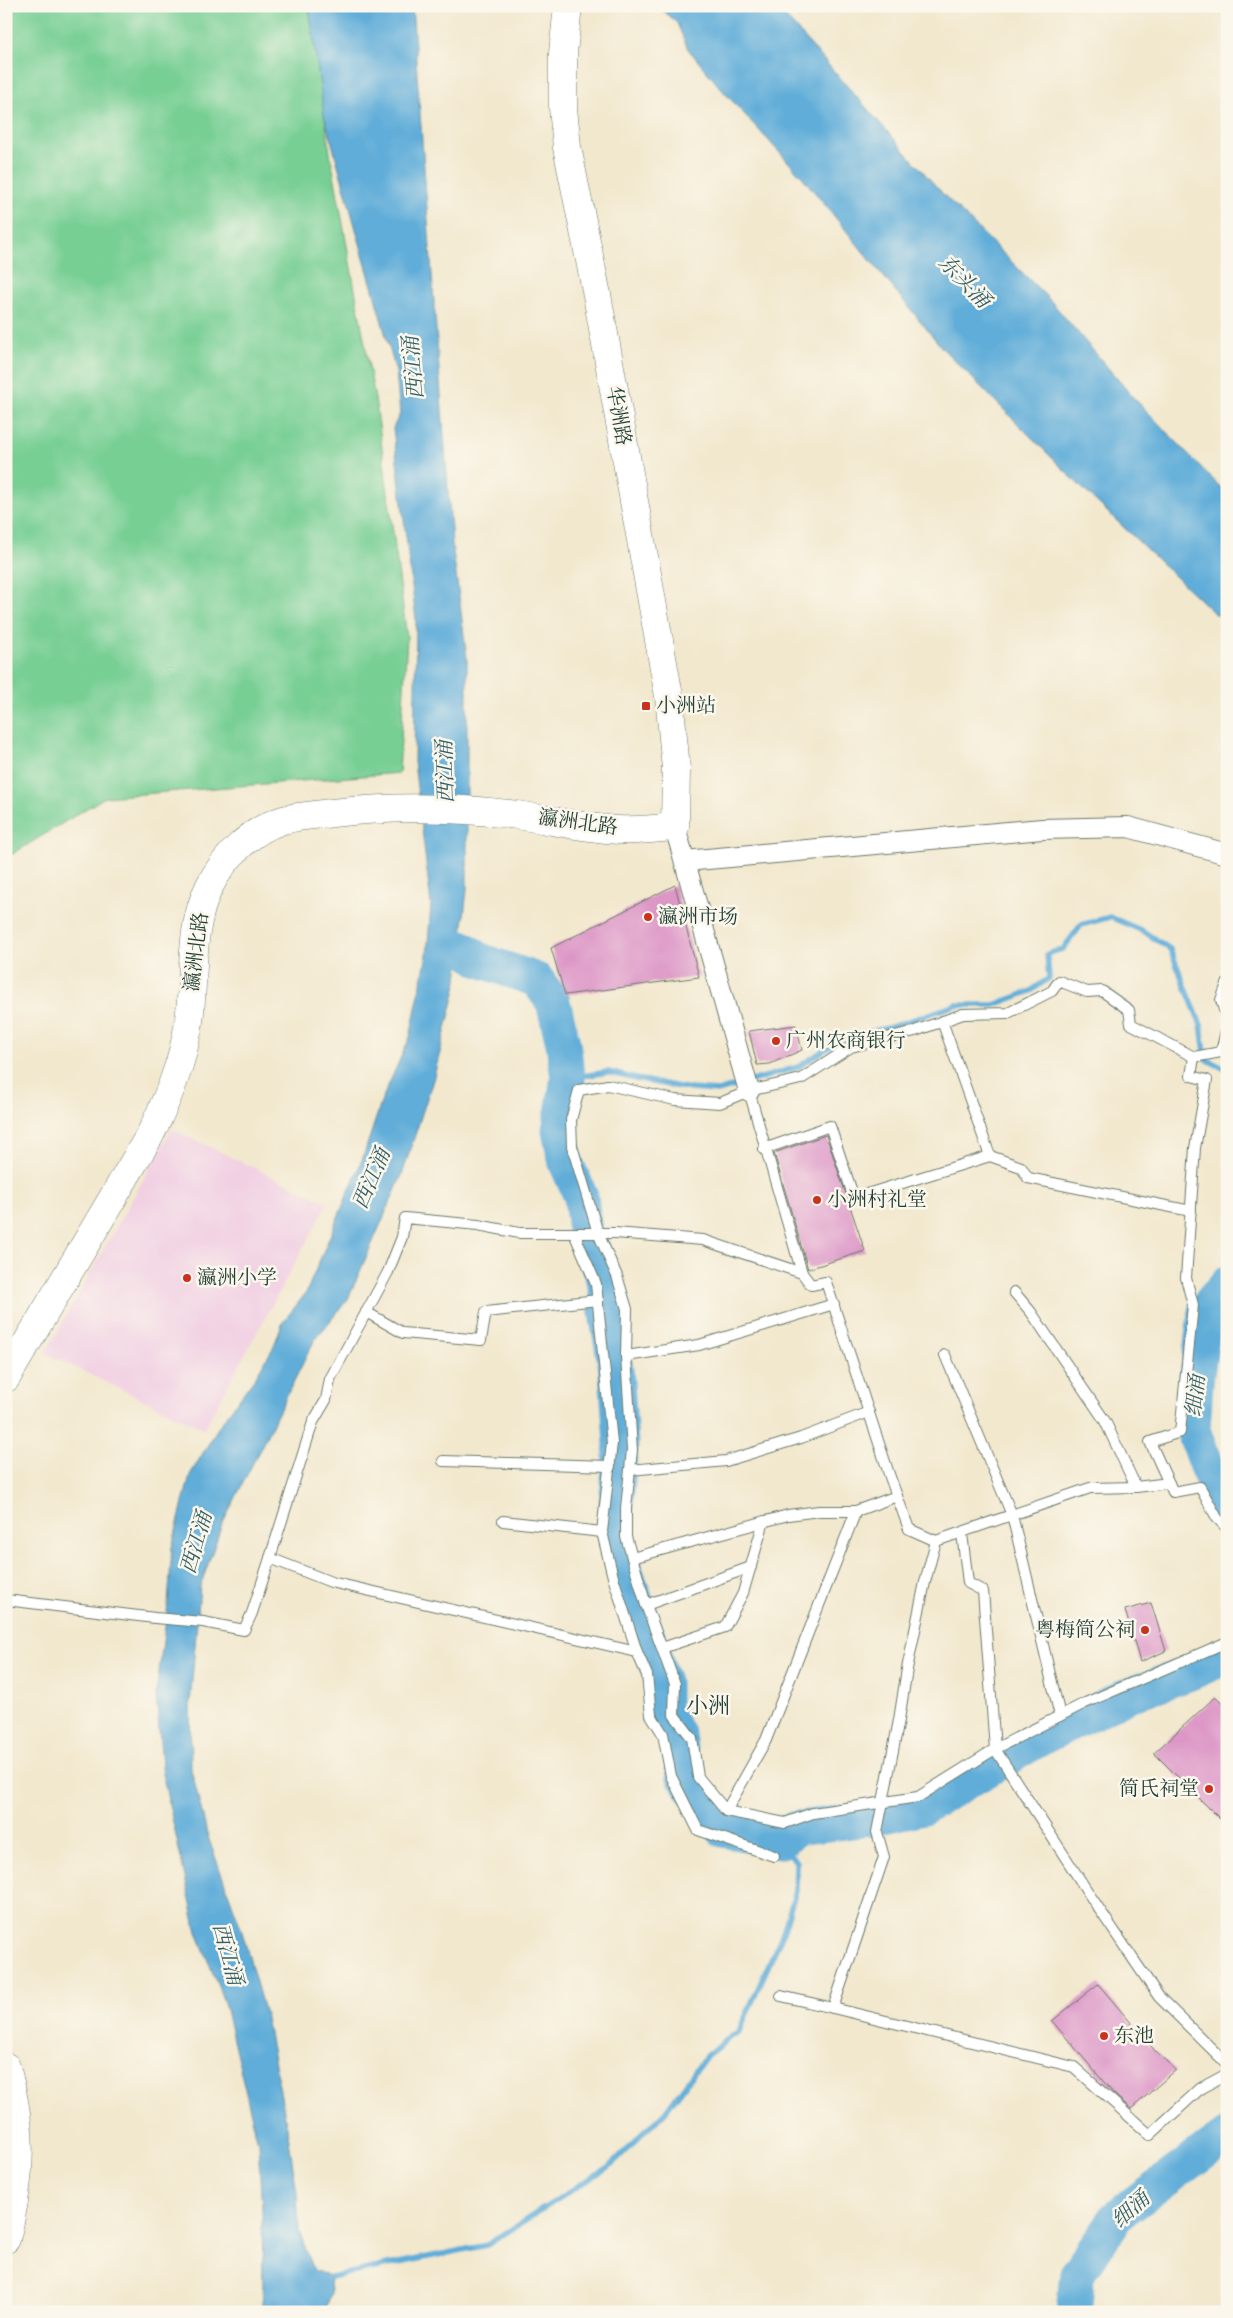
<svg xmlns="http://www.w3.org/2000/svg" width="1233" height="2318" font-family="'Libre Bodoni','Noto Serif SC',serif">
<style>
.built{fill:#f1d0e3}
.green{fill:#78cf94;stroke:#4c8664}
.water{fill:#60add9;stroke:#407586}
.lines{fill:none;stroke-linecap:round;stroke-linejoin:round}
.stream{stroke:#60add9;stroke-width:5.5}
.river{stroke:#60add9;stroke-width:35}
.building{fill:#dd97c7}
.service-casing{stroke:#69796a;stroke-width:12}
.minor-casing{stroke:#69796a;stroke-width:22}
.secondary-casing{stroke:#69796a;stroke-width:29}
.service{stroke:#fff;stroke-width:10}
.minor{stroke:#fff;stroke-width:20}
.secondary{stroke:#fff;stroke-width:28}
.poi-dot{fill:#c8321e;stroke:#fbf7ec;stroke-width:2}
.labels{text-anchor:middle;dominant-baseline:central;stroke-width:5;stroke-linejoin:round;paint-order:stroke}
.street-label{font-size:20px;fill:#1f3d34;stroke:#fbf7ec}
.poi-label{font-size:20px;fill:#1f3d34;stroke:#fbf7ec;text-anchor:start}
.water-label{font-size:21px;font-style:italic;fill:#325f66;stroke:#fbf7ec}
.quarter-label{font-size:22px;fill:#1f3d34;stroke:#fbf7ec}
</style>
<rect width="100%" height="100%" fill="#fbf7ec"/>
<filter id="ink" filterUnits="userSpaceOnUse"><feTurbulence type="fractalNoise" baseFrequency=".02" numOctaves="2"/><feDisplacementMap in="SourceGraphic" scale="10" xChannelSelector="R" yChannelSelector="G"/><feConvolveMatrix kernelMatrix="1 2 1 2 8 2 1 2 1" color-interpolation-filters="sRGB"/></filter>
<filter id="wash" filterUnits="userSpaceOnUse"><feTurbulence type="fractalNoise" baseFrequency=".0096" numOctaves="4" result="noise"/><feDisplacementMap in="SourceGraphic" scale="20" xChannelSelector="R" yChannelSelector="G"/><feGaussianBlur stdDeviation="1.12" result="paint"/><feColorMatrix in="noise" values="0 0 0 0 0 0 0 0 0 0 0 0 0 0 0 0 0 1.4 0 .05"/><feComposite in="paint" operator="in"/></filter>
<g filter="url(#wash)">
<rect width="100%" height="100%" fill="#f2e8ce"/>
<polygon class="built" points="172,1129 328,1203 204,1429 45,1353"/>
<polygon class="green" points="6,6 309,6 330,153 377,410 407,638 399,773 105,797 6,858"/>
<g class="water">
<polygon points="309,6 412,6 452,543 467,658 467,889 456,989 433,1080 402,1175 348,1299 314,1341 221,1527 200,1587 190,1704 191,1769 208,1837 241,1928 266,2018 287,2127 297,2193 299,2232 314,2270 330,2277 331,2293 325,2312 261,2312 263,2293 262,2210 258,2143 224,2002 197,1932 163,1777 156,1694 168,1604 172,1547 190,1475 219,1426 256,1376 273,1348 283,1322 306,1293 362,1160 383,1097 410,1037 427,955 431,905 414,762 416,620 393,428 400,414 396,372 324,115"/>
<polygon points="658,6 776,6 943,194 1050,300 1132,396 1227,494 1227,621 1214,613 1080,486 943,349 803,178 723,91 688,49 677,23"/>
</g>
<g class="lines">
<g class="stream">
<polyline points="568,1078 608,1072 636,1079 691,1089 718,1091 798,1067 843,1038 888,1028 956,1005 994,1005 1031,991 1049,978 1047,954 1063,949 1081,925 1110,917 1143,931 1170,949 1201,1025 1206,1059 1227,1070"/>
<polyline points="330,2277 487,2245 611,2165 665,2112 707,2055 739,2031 783,1933 796,1890 796,1862 781,1841"/>
</g>
<g class="river">
<polyline points="461,947 480,960 537,980 553,1002 563,1043 568,1078 559,1131 566,1163 581,1197 585,1231 606,1287 606,1313 616,1369 621,1444 616,1505 616,1542 663,1682 663,1712 678,1735 684,1777 723,1830 781,1841 796,1828 870,1819 924,1807 1047,1735 1128,1695 1188,1674 1227,1657"/>
<polyline points="1227,1283 1206,1308 1196,1382 1193,1430 1206,1466 1227,1511"/>
<polyline points="1074,2312 1078,2273 1118,2215 1227,2135"/>
</g>
</g>
<g id="blocks">
<g class="building">
<polygon points="675,885 699,977 565,995 551,948"/>
<polygon points="796,1025 802,1050 770,1064 757,1065 749,1031"/>
<polygon points="826,1135 865,1251 808,1269 774,1153"/>
<polygon points="1151,1603 1166,1651 1140,1662 1125,1610"/>
<polygon points="1215,1697 1227,1708 1227,1826 1154,1753"/>
<polygon points="1098,1984 1156,2052 1176,2070 1131,2109 1115,2095 1052,2021"/>
</g>
</g>
</g>
<g filter="url(#ink)">
<use href="#blocks" fill-opacity="0" stroke="#69796a" stroke-width="1"/>
<g class="lines">
<g class="service-casing">
<g id="service">
<polyline points="1227,984 1221,1000 1227,1019"/>
<polyline points="942,1021 990,1156 1021,1167 1028,1178 1191,1211"/>
<polyline points="1194,1057 1221,1052 1227,1027"/>
<polyline points="749,1091 802,1273"/>
<polyline points="764,1149 830,1126 854,1198 990,1156"/>
<polyline points="574,1233 596,1284 612,1443 602,1532 613,1577 637,1652 647,1675 651,1715 663,1734 671,1776 698,1830 774,1856"/>
<polyline points="1014,1292 1031,1312 1105,1421 1136,1487"/>
<polyline points="366,1312 403,1333 481,1340 486,1312 598,1300"/>
<polyline points="945,1355 1012,1515 1060,1716"/>
<polyline points="626,1356 699,1345 834,1304"/>
<polyline points="443,1461 610,1466"/>
<polyline points="630,1470 726,1461 801,1438 869,1412"/>
<polyline points="503,1521 602,1532"/>
<polyline points="1227,1528 1217,1518 1200,1487 1173,1492 1150,1442 1180,1432 1193,1305 1186,1278 1195,1148 1207,1080 1191,1076 1194,1057 1131,1024 1129,1010 1102,991 1087,992 1059,981 1052,991 1008,1013 963,1014 915,1031 851,1047 801,1079 749,1091 720,1103 675,1100 608,1085 579,1090 571,1120 572,1146 598,1233 617,1276 627,1309 626,1356 632,1450 626,1508 626,1537 646,1605 675,1684 674,1715 692,1738 698,1777 726,1811 785,1823 813,1813 918,1797 995,1749 1083,1704 1227,1642"/>
<polyline points="962,1533 968,1583 983,1591 995,1749 1093,1900 1159,1997 1227,2064"/>
<polyline points="936,1541 1090,1488 1136,1487 1169,1483"/>
<polyline points="270,1558 331,1582 637,1652"/>
<polyline points="632,1558 788,1515 819,1511 856,1511 897,1496"/>
<polyline points="6,1600 155,1618 203,1622 244,1630 252,1613 270,1558 313,1422 326,1400 330,1379 388,1272 402,1237 405,1218 478,1225 519,1233 615,1233 703,1240 802,1273 811,1285 826,1282 890,1477 909,1529 936,1541 925,1582 907,1669 899,1720 877,1832 884,1857 833,2008 1074,2067 1150,2135 1201,2088 1227,2074"/>
<polyline points="646,1605 751,1567"/>
<polyline points="662,1648 725,1627 743,1593 764,1521"/>
<polyline points="726,1811 766,1740 856,1511"/>
<polyline points="781,1996 833,2008"/>
</g>
</g>
<g class="minor-casing">
<g id="minor">
<polyline points="675,827 749,1091"/>
<polyline points="685,861 1042,829 1128,827 1227,854"/>
</g>
</g>
<g class="secondary-casing">
<g id="secondary">
<path d="M 6,1378 L 150,1135 C 168,1098 183,1063 189,1021 C 195,976 189,929 209,887 C 224,857 251,830 283,820 C 299,816 316,815 332,813 C 392,806 457,807 517,815 C 551,820 585,828 619,830 C 638,831 656,829 675,827 L 676,769 L 669,696 L 597,295 L 567,147 L 563,108 L 563,53 L 568,6"/>
<path d="M 6,2067 C 24,2131 22,2174 6,2239"/>
</g>
</g>
<use href="#service" class="service"/>
<use href="#minor" class="minor"/>
<use href="#secondary" class="secondary"/>
</g>
</g>
<g class="poi-dot">
<rect x="641" y="701" width="10" height="10" rx="2.5"/>
<circle cx="648" cy="917" r="5"/>
<circle cx="776" cy="1041" r="5"/>
<circle cx="817" cy="1200" r="5"/>
<circle cx="187" cy="1278" r="5"/>
<circle cx="1145" cy="1630" r="5"/>
<circle cx="1209" cy="1789" r="5"/>
<circle cx="1104" cy="2036" r="5"/>
</g>
<g class="labels">
<g class="street-label">
<text transform="translate(618 416) rotate(80)">华洲路</text>
<text transform="translate(578 823) rotate(8)">瀛洲北路</text>
<text transform="translate(197 952) rotate(-83)">瀛洲北路</text>
</g>
<g class="poi-label">
<text x="656" y="706">小洲站</text>
<text x="658" y="917">瀛洲市场</text>
<text x="786" y="1041">广州农商银行</text>
<text x="827" y="1200">小洲村礼堂</text>
<text x="197" y="1278">瀛洲小学</text>
<text x="1135" y="1630" text-anchor="end">粤梅简公祠</text>
<text x="1199" y="1789" text-anchor="end">简氏祠堂</text>
<text x="1114" y="2036">东池</text>
</g>
<g class="water-label">
<text transform="translate(964 282) rotate(46)">东头涌</text>
<text transform="translate(414 368) rotate(-95)">西江涌</text>
<text transform="translate(446 772) rotate(-92)">西江涌</text>
<text transform="translate(372 1179) rotate(-67)">西江涌</text>
<text transform="translate(1196 1396) rotate(-84)">细涌</text>
<text transform="translate(197 1543) rotate(-74)">西江涌</text>
<text transform="translate(227 1954) rotate(75)">西江涌</text>
<text transform="translate(1131 2210) rotate(-42)">细涌</text>
</g>
<g class="quarter-label">
<text x="708" y="1706">小洲</text>
</g>
</g>
<rect width="1233" height="2318" fill="none" stroke="#fbf7ec" stroke-width="25"/>
</svg>
